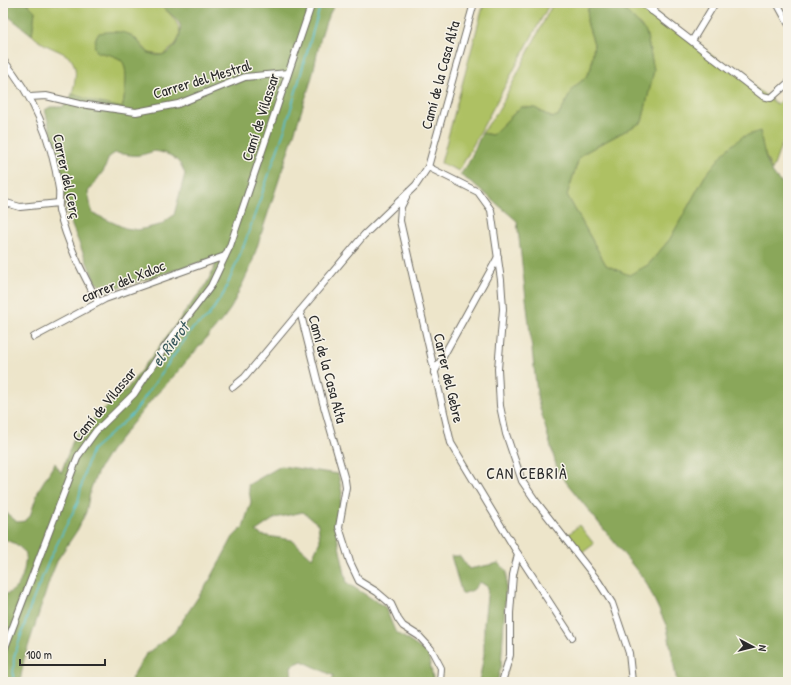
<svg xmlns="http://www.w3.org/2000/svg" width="791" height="685" font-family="'Patrick Hand',sans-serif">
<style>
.green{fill:#aec164;stroke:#6c7648}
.forest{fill:#8aa75a;stroke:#5a6942;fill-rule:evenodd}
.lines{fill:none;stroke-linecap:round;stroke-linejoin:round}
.stream{stroke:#54c0cf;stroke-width:1.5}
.street-casing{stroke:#6f6c63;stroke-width:8}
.street{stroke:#fff;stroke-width:6}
.labels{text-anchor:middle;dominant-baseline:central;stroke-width:3;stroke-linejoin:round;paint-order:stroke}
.street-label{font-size:15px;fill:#2b2b2b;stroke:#f7f3e8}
.water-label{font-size:16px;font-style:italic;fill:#37585c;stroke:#f7f3e8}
.neighbourhood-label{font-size:16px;letter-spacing:1px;fill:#2b2b2b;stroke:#f7f3e8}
</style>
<rect width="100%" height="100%" fill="#f7f3e8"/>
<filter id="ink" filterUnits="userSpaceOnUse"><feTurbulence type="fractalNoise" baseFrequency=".025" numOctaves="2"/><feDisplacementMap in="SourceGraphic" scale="8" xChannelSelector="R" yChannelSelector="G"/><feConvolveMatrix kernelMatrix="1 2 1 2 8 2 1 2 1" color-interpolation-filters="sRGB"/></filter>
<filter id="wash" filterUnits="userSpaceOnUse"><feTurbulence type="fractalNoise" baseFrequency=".012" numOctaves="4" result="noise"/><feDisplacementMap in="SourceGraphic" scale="16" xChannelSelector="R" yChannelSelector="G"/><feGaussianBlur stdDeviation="0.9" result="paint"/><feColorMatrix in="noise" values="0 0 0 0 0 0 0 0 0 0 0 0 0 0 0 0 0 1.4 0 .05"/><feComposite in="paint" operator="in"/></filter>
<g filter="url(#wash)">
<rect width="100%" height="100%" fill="#ede5ca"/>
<g class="green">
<path d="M 27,3 L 157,3 C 179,19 192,38 162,55 L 149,53 L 135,38 L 129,34 L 98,52 C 105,54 116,55 122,61 C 129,68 125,98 122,108 L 95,102 L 72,94 C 86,45 55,58 32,35 L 35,11 Z"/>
<polygon points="484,3 550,3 459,171 441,163"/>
<polygon points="553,3 597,3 588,8 587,22 594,44 591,68 585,78 573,88 559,115 553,118 535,108 521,107 492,135 482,133 500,108"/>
<polygon points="609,3 641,3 777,104 788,94 788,135 782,143 772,171 763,149 760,131 705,176 670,239 648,265 629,276 606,265 567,195 579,158 584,153 642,122 654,70 646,32 627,12"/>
<polygon points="579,525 594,544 582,553 568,535"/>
</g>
<g class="forest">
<polygon points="3,3 27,3 35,11 32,35 3,12"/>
<path d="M 157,3 L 336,3 C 319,27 318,57 310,84 C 291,145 270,205 251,266 L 231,308 L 223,319 L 173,377 L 153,398 L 110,451 L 99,469 L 91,488 L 86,512 L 78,529 L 58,559 L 50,579 L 24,659 L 20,682 L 3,682 L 3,595 C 22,591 25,570 26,553 L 16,544 L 3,539 L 3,510 L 17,522 L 25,521 L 30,516 L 39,489 L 55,463 L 61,473 L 75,435 L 127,389 L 207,283 L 215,266 L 214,258 L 108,291 L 95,282 L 66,211 L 62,175 L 45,110 L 50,107 L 63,107 L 69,101 L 72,94 L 95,102 L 122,108 C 125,98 129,68 122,61 C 116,55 105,54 97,52 C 93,45 94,40 99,33 C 111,31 127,30 136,39 C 141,44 143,49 149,53 C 152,54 157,56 161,55 C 173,54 183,36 180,25 C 177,18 164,8 157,3 ZM 154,151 C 170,153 180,159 185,174 L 174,215 L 160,225 L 138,230 L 125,228 L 92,213 L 88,192 L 104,170 L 109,157 L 115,153 C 134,155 135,158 154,151 Z"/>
<path d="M 597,3 L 609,3 L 627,12 L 646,32 L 654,70 L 642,122 L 584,153 L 579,158 L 567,195 L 606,265 L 629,275 L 648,265 L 670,239 L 705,176 L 726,150 L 742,137 L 760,131 C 763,148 768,180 788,186 L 788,682 L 677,682 L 667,627 L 646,582 L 558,472 L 538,401 L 517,221 L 474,184 L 460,175 L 468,164 L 482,133 L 492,135 L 521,107 L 535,108 L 552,118 L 559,115 L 573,88 L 585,78 L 591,68 L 594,44 L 587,22 L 588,8 Z"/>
<path d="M 281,466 L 338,474 L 342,493 L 336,532 L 347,583 L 385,607 L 395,631 L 428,654 L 434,682 L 330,682 L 334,676 L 302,661 L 291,666 L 292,682 L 134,682 L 131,679 L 146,654 L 174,633 L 211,578 L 233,537 L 243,527 L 251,502 L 248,485 ZM 303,512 L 318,524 L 320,541 L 312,558 L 292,540 L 261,535 L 256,531 L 275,518 Z"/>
<polygon points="451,556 460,556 469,569 499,563 507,572 501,667 497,682 479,682 484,655 484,624 488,587 480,582 473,590 462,594"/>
</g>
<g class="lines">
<polyline class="stream" points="13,682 14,657 32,602 51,556 78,502 85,470 92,450 133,414 193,328 207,318 224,293 244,245 286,126 321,3"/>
</g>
</g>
<g filter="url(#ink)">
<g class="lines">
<g class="street-casing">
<g id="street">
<polyline points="642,3 763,96 771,98 788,83"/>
<polyline points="777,3 788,23"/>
<polyline points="652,11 658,3"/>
<polyline points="692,41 715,3"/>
<path d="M 3,60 C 34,96 52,142 59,189 C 60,196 58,203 59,210 C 67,243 82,272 98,302"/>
<polyline points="30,97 46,96 80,104 136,112 178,104 245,77 288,73"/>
<polyline points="428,167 478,192 491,210 501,280 503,309 498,369 500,406 506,434 522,481 535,500 598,581 612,603 629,653 632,682"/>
<polyline points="406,197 401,207 400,221 451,443 518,554 513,575 510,613 510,655 502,682"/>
<polyline points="3,202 20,207 59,203"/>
<polyline points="34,337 105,299 225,256"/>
<polyline points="434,373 498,257"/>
<polyline points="233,387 245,377 300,311"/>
<polyline points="518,554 572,637"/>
<polyline points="3,653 78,456 96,431 134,394 164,348 211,286 230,246 312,3"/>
<polyline points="440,682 441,668 431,649 419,636 403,626 398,619 391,604 377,592 359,581 350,562 339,527 346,487 345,480 323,403 300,311 364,235 416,185 428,167 474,3"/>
</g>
</g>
<use href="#street" class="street"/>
</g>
</g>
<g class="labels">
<g class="street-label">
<text transform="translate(440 75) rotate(-75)">Camí de la Casa Alta</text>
<text transform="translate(202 79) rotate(-17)">Carrer del Mestral</text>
<text transform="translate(260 117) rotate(-72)">Camí de Vilassar</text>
<text transform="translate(67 176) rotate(78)">Carrer del Cerç</text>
<text transform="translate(123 281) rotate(-22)">carrer del Xaloc</text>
<text transform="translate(328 369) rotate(75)">Camí de la Casa Alta</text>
<text transform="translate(449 378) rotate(77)">Carrer del Gebre</text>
<text transform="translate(104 404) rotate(-50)">Camí de Vilassar</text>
</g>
<g class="water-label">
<text transform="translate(170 344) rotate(-53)">el Rierot</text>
</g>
<g class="neighbourhood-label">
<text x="527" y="473">CAN CEBRIÀ</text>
</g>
</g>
<rect width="791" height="685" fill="none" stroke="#f7f3e8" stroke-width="16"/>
<g transform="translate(753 647) rotate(97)" stroke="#f7f3e8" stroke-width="3" paint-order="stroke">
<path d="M0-3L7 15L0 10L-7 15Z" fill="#2b2b2b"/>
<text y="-6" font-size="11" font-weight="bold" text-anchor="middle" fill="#2b2b2b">N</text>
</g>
<path d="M20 659v6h85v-6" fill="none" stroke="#2b2b2b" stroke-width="2"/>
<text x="26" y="659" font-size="12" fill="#2b2b2b" stroke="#f7f3e8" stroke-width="3" paint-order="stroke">100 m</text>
</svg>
